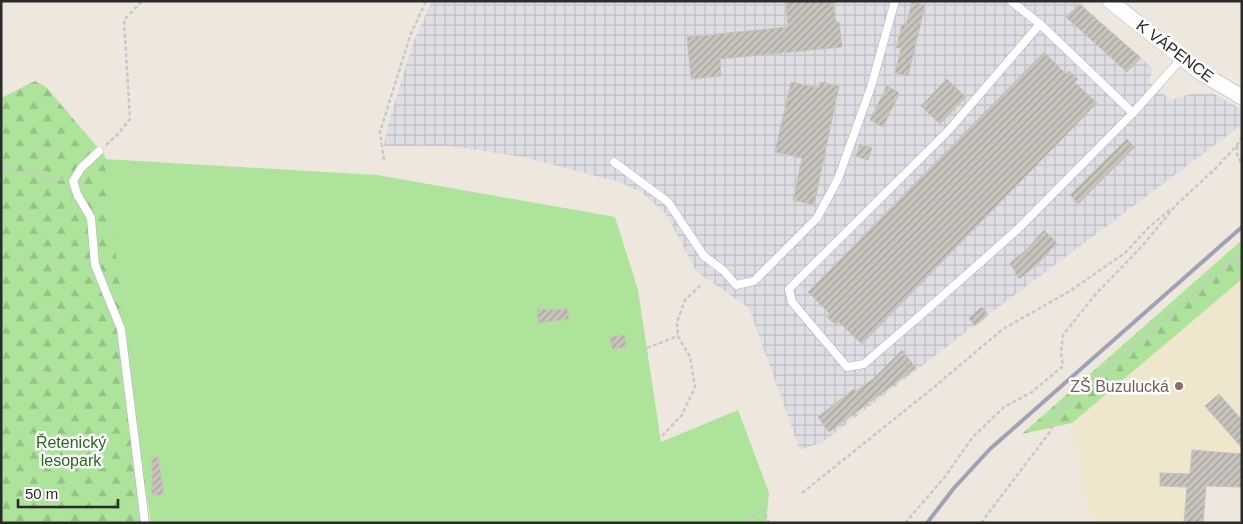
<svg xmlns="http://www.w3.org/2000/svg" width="1243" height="524" font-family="Arial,sans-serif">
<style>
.industrial{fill:url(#industrial-grid)}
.education{fill:#eee6cd}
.forest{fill:url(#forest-firs)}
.garden{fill:#ade39a}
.building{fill:url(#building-hatch);stroke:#c8c3b7}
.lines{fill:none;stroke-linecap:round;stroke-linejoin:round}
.lane-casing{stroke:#b1b2be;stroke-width:9}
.street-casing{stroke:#b1b2be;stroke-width:16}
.path{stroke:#c8c8c8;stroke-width:2.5;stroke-dasharray:4 2.5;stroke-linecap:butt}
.lane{stroke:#fff;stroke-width:8}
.street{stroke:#fff;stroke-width:15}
.rail{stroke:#a0a1b5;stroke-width:4}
.education-dot{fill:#8d6e63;stroke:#fff;stroke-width:2}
.labels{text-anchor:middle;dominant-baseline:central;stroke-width:5;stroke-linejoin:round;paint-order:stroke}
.street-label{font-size:16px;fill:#2b2b2b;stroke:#fff}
.education-label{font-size:16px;fill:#785e54;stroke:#fff;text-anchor:end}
.park-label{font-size:16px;fill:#25681b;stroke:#fff}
</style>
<defs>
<pattern id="industrial-grid" width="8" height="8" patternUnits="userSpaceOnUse" patternTransform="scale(1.25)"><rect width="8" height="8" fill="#e0dee5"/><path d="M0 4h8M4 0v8" fill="none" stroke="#c0bfc5"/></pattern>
<pattern id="forest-firs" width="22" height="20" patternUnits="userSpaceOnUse" patternTransform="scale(1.25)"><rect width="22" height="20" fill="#ade39a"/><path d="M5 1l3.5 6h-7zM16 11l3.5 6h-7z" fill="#95c385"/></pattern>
<pattern id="building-hatch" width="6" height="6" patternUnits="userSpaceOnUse" patternTransform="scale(1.25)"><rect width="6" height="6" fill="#c8c4bd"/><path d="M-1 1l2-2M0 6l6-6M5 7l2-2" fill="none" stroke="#a39f9a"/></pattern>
</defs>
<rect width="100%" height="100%" fill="#ede7dd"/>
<polygon class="industrial" points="432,1 1078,1 1153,69 1149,81 1170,100 1191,94 1214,94 1241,109 1240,126 988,315 823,442 800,450 749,308 697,272 666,214 641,192 619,182 523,157 449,146 384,146 388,125 413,43"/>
<polygon class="education" points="1242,279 1242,489 1206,486 1203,523 1099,523 1086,508 1072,423"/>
<g class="forest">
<polygon points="35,81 46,87 105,156 150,523 1,523 1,98"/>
<polygon points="1242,240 1242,279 1072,423 1022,434"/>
</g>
<polygon class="garden" points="104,159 377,175 615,217 638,290 661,442 738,410 769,493 766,523 151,523 136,420"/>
<g class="building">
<polygon points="786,1 833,1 836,22 839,22 842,47 720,59 721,76 691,79 687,37 788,27"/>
<polygon points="912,2 925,5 908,76 895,73 901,48 896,48 902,24 906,25"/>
<polygon points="1079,4 1141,58 1127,72 1066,17"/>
<polygon points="1044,52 1066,74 1069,71 1078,79 1074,82 1097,103 862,344 839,322 836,325 827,317 830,314 808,292"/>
<polygon points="947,79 966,97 940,124 921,106"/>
<polygon points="791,82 819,88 820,82 839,86 814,205 793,200 802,158 775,152"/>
<polygon points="887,86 898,92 898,96 883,127 870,120"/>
<polygon points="1127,139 1135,147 1078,204 1070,195"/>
<polygon points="860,144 872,148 868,160 856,156"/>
<polygon points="1044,230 1057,243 1039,263 1019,279 1010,263 1027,249"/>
<polygon points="982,307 988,315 975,326 969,318"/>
<polygon points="567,308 569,319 538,323 537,309 557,310"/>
<polygon points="625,335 626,347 612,349 610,337"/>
<polygon points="902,350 916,368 829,432 818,417 854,389 856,391 873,379"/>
<polygon points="1219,394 1242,420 1242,448 1205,406"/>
<polygon points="1192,450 1242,454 1242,487 1206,486 1203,523 1184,523 1187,487 1160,486 1160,473 1190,474"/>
<polygon points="152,457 158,457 164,494 155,496 152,494"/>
</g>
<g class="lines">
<g class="lane-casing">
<g id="lane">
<polyline points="1011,1 1040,24 1133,113 1018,229 939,299 864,364 847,367 792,302 789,289 949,130 1040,24"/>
<polyline points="1133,113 1182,58"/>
<polyline points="99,151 81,168 73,181 77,194 91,218 95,265 121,329 145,523"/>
<polyline points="614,162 668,202 704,256 724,271 736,285 754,281 817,218 838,179 871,87 895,1"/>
</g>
</g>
<g class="street-casing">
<polyline id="street" points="1110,1 1201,73 1242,97"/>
</g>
<g class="path">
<polyline points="106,145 118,134 130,119 124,20 142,1"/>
<polyline points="1237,146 1237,154 1242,165"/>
<polyline points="384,160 380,132 410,36 426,1"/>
<polyline points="1,168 64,180"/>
<polyline points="647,348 678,336"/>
<polyline points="662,436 682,415 695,387 690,357 678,336 677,322 685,300 702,284"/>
<polyline points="802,493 933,388 1003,329 1070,291 1126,252 1149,227 1172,208"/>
<polyline points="748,523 763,509 769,523"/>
<polyline points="905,523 944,478 972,438 1004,407 1032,392 1063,366 1061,353 1063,335 1095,295 1143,245 1177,204 1216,168 1237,145 1242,137"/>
<polyline points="981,523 1049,433 1059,410 1242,252"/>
</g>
<use href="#lane" class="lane"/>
<use href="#street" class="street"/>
<polyline class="rail" points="927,523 954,488 990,449 1242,227"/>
</g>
<circle class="education-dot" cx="1179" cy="386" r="5"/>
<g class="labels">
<g class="street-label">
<text transform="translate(1175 51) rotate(37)">K VÁPENCE</text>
</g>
<g class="education-label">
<text x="1169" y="386">ZŠ Buzulucká</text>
</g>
<g class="park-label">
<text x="71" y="442">Řetenický<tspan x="71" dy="18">lesopark</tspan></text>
</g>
</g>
<rect width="1243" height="524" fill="none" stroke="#2b2b2b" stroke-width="5"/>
<path d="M18 499v8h100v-8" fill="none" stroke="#2b2b2b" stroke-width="2.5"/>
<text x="25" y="499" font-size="15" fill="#2b2b2b" stroke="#ffffff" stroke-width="4" paint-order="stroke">50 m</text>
</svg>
